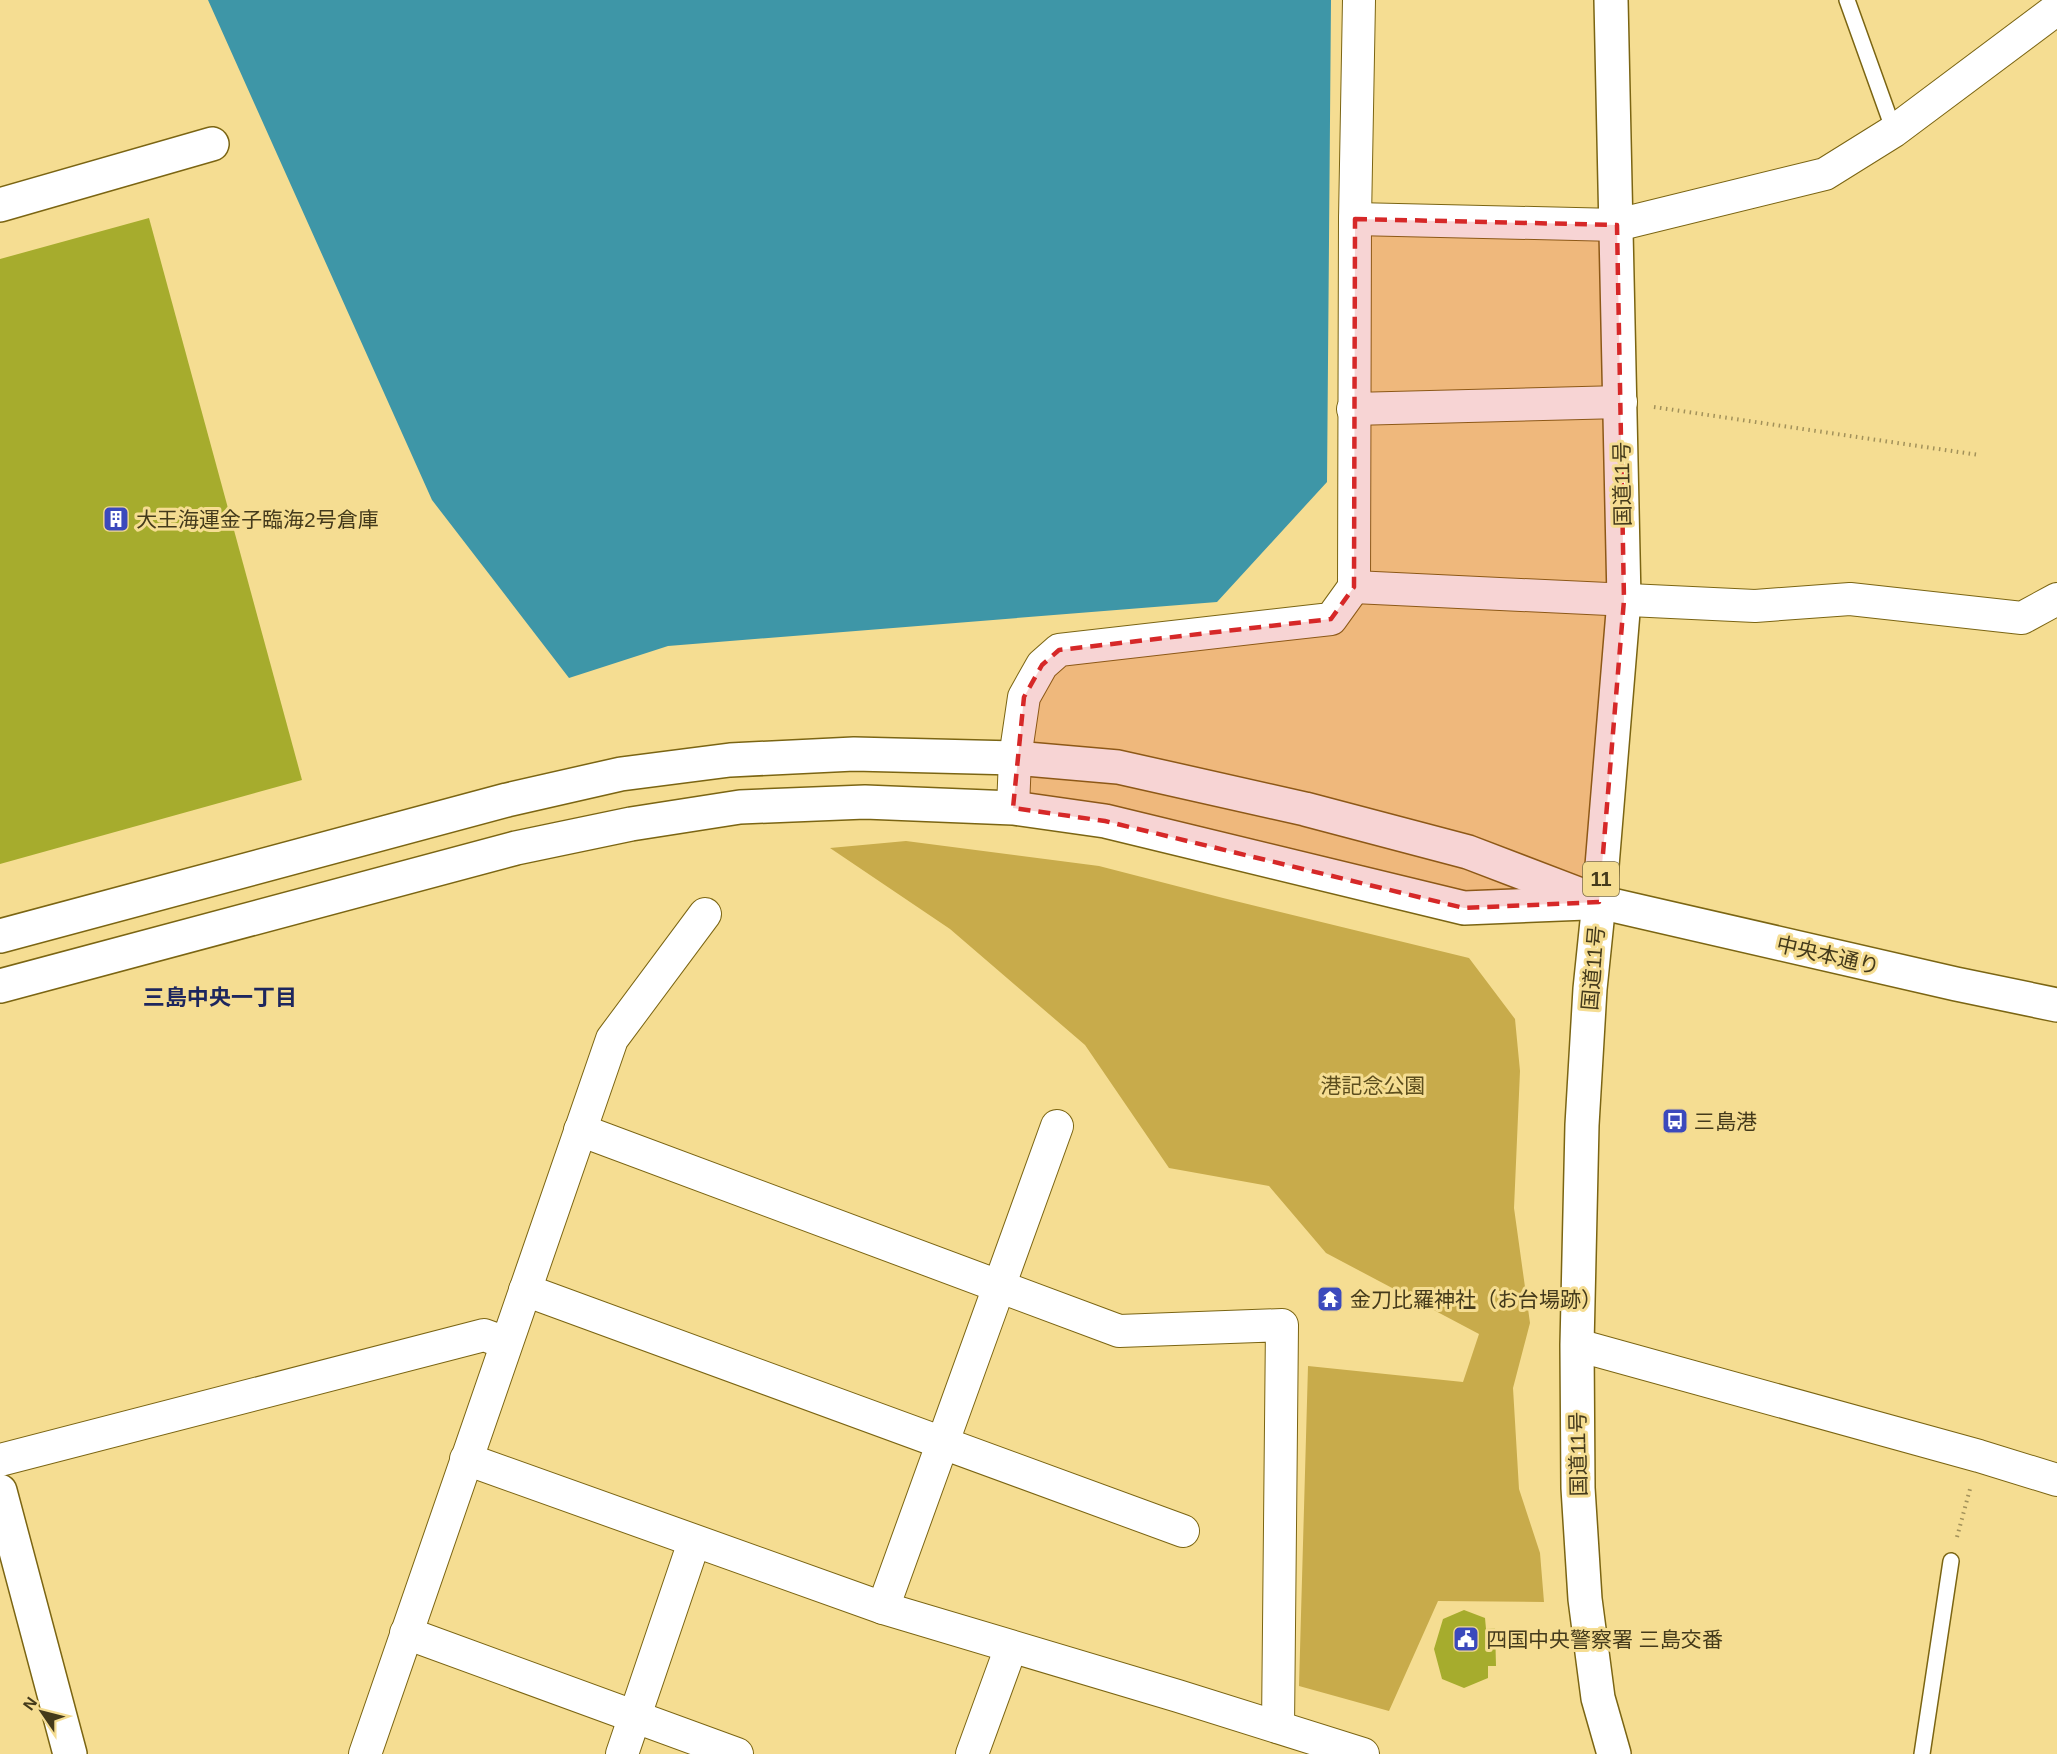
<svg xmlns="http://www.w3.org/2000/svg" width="2057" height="1754" font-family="Arial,'Noto Sans JP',sans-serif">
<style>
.green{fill:#c8ab4b}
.water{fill:#3e96a7}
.building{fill:#a6ac2d}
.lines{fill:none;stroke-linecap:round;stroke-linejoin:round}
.lane-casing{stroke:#7b6513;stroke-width:18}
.street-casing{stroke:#7b6513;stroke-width:34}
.secondary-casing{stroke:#7b6513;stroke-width:36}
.highway-casing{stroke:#7b6513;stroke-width:36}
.path{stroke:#a2915a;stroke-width:4;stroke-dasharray:1.5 4.5;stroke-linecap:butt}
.lane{stroke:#fff;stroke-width:15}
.street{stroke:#fff;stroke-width:32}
.secondary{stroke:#fff;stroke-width:33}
.highway{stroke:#fff;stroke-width:33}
.marked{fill:#d62828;fill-opacity:0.2;stroke:#d62828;stroke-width:4.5;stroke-dasharray:12 8;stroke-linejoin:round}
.labels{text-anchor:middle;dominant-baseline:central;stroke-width:6;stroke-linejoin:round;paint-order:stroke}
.shield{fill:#f5dd92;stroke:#796b3f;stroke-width:1.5}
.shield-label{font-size:20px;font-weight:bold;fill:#443a1b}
.street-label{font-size:21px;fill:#443a1b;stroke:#f5dd92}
.poi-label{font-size:21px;fill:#443a1b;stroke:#f5dd92;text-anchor:start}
.park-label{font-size:21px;fill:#5d4e1d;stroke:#f5dd92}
.neighbourhood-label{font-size:22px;font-weight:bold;fill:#1d265e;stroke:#f5dd92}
</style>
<rect width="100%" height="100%" fill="#f5dd92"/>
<polygon class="green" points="906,841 1099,866 1223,898 1469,958 1515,1019 1520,1071 1514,1208 1530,1323 1513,1388 1519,1489 1540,1553 1544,1602 1438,1601 1389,1711 1299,1686 1308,1366 1463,1382 1479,1334 1326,1253 1269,1186 1169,1168 1085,1045 950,929 830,848"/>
<polygon class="water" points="208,0 1331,0 1327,482 1217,602 668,646 569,678 432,500"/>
<g class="building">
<polygon points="149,218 302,780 0,864 0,259"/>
<polygon points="1464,1610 1485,1618 1486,1629 1495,1628 1496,1666 1488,1666 1488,1678 1464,1688 1442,1679 1434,1649 1443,1619"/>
</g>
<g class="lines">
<g class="lane-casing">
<g id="lane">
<polyline points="1847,0 1894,131"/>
<polyline points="1922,1754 1951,1561"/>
</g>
</g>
<g class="street-casing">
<g id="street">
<polyline points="1355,219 1617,225 1825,174 1894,131 2057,9"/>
<polyline points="1353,409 1621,402"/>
<polyline points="1354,587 1755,606 1850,599 2022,618 2057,599"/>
<polyline points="1013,808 1015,758 1024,697 1042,665 1059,650 1331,619 1354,587 1355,219 1359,0"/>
<polyline points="580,1130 1119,1331 1282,1325 1278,1727"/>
<polyline points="525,1290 1183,1531"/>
<polyline points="1577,1345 1979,1456 2057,1480"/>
<polyline points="466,1459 883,1608 1178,1696 1363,1754"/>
<polyline points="0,1460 484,1335 506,1343"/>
<polyline points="883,1608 1057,1126"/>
<polyline points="406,1633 737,1754"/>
<polyline points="365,1754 612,1039 705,914"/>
<polyline points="622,1754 694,1542"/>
<polyline points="972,1754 1011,1647"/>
</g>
</g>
<g class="secondary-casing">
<g id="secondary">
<polyline points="0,205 212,144"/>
<polyline points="0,936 507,800 621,774 730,760 854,754 1015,758 1118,767 1305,809 1468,852 1599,902 1956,984 2057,1005"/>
<polyline points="0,986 516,848 631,824 740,807 865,802 1013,808 1105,821 1464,908 1586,903"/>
<polyline points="0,1491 70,1754"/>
</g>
</g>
<g class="highway-casing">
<polyline id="highway" points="1611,0 1624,600 1599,902 1590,989 1582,1125 1577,1345 1578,1488 1585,1599 1598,1698 1614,1754"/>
</g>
<g class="path">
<polyline points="1654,407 1979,455"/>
<polyline points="1957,1537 1970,1489"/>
</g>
<use href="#lane" class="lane"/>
<use href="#street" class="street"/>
<use href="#secondary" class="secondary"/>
<use href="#highway" class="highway"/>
</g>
<path class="marked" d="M 1355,219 L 1617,225 L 1624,600 L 1599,902 L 1464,908 L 1105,821 L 1013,808 L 1024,697 L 1042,665 L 1059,650 L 1331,619 L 1354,587 Z"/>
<defs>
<g id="building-square" transform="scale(1.35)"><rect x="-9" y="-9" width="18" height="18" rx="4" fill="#3b49bc" stroke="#f5dd92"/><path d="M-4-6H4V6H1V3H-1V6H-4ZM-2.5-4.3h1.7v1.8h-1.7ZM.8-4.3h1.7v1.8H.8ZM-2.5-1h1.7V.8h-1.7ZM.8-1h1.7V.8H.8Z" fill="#fff"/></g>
<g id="bus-square" transform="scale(1.35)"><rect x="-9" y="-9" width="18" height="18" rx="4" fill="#3b49bc" stroke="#f5dd92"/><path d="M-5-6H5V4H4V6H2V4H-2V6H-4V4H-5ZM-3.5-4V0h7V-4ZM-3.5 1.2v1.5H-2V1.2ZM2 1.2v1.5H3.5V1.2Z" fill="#fff"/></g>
<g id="temple-square" transform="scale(1.35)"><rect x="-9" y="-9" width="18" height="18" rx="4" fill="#3b49bc" stroke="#f5dd92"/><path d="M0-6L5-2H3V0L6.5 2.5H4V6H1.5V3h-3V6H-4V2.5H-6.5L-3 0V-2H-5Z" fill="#fff"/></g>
<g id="civic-square" transform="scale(1.35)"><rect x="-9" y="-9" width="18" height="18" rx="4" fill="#3b49bc" stroke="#f5dd92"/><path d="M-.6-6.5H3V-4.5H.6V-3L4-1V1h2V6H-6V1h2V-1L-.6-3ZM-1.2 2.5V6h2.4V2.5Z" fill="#fff"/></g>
</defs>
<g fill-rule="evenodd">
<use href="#building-square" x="116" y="519"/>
<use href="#bus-square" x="1675" y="1121"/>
<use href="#temple-square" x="1330" y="1299"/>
<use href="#civic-square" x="1466" y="1639"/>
</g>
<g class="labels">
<rect class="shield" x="1583" y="862" width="36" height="34" rx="4.5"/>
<g class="shield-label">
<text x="1601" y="879">11</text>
</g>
<g class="street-label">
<text transform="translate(1622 484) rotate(-91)">国道11号</text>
<text transform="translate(1828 955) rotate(13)">中央本通り</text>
<text transform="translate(1593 968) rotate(-85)">国道11号</text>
<text transform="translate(1578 1454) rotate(-91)">国道11号</text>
</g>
<g class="poi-label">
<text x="136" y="519">大王海運金子臨海2号倉庫</text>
<text x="1694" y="1121">三島港</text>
<text x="1350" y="1299">金刀比羅神社（お台場跡）</text>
<text x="1486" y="1639">四国中央警察署 三島交番</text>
</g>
<g class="park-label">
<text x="1373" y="1085">港記念公園</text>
</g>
<g class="neighbourhood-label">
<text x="220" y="997">三島中央一丁目</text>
</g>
</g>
<g transform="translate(42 1712) rotate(305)" stroke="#f5dd92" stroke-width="4.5" paint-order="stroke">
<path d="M0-4.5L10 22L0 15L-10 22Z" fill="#443a1b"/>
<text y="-9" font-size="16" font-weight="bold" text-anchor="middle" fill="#443a1b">N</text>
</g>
</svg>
